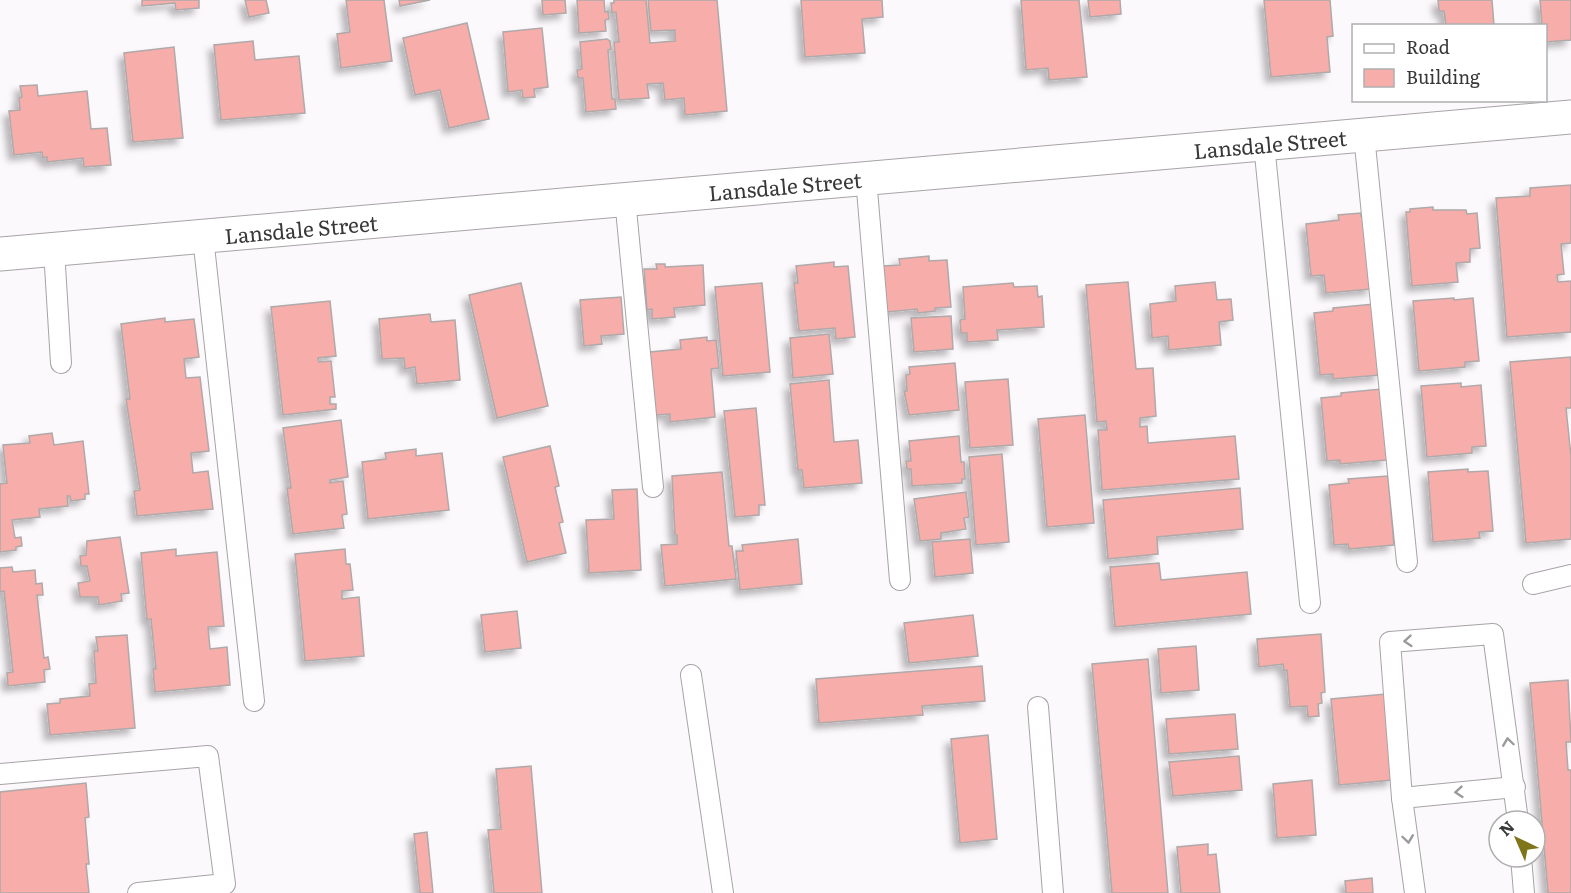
<svg xmlns="http://www.w3.org/2000/svg" width="1571" height="893" font-family="Literata,serif">
<style>
.building{fill:#f7adaa;stroke:#afa9a9;stroke-width:1.5;filter:url(#shadow)}
.lines{fill:none;stroke-linecap:round;stroke-linejoin:round}
.service-casing{stroke:#a7a3a7;stroke-width:22}
.minor-casing{stroke:#a7a3a7;stroke-width:35}
.service{stroke:#fff;stroke-width:20}
.minor{stroke:#fff;stroke-width:33}
.oneway{stroke:#9c9b9c}
.labels{text-anchor:middle;dominant-baseline:central;stroke-width:6;stroke-linejoin:round;paint-order:stroke}
.street-label{font-size:21px;fill:#383739;stroke:#fff}
</style>
<defs>
<filter id="shadow"><feDropShadow dx="-5.5" dy="5.5" stdDeviation="3" flood-color="#0004"/></filter>
</defs>
<rect width="100%" height="100%" fill="#fcf9fd"/>
<g class="building">
<polygon points="142,0 199,0 199,8 176,10 175,3 142,6"/>
<polygon points="245,0 266,0 269,13 249,17"/>
<polygon points="346,0 384,0 392,61 341,68 337,34 350,32"/>
<polygon points="399,0 430,0 400,6"/>
<polygon points="542,0 565,0 566,13 543,15"/>
<polygon points="577,0 604,0 605,12 608,11 609,19 605,20 606,31 579,33"/>
<polygon points="614,0 646,0 650,43 675,41 675,30 651,31 648,0 717,0 727,111 685,115 684,98 665,100 663,83 647,84 649,98 619,100 614,42 619,42 616,12 612,13 611,3 614,3"/>
<polygon points="801,0 882,0 883,17 862,19 865,53 805,57"/>
<polygon points="1021,0 1079,0 1087,77 1049,80 1048,68 1026,70"/>
<polygon points="1088,0 1120,0 1121,14 1090,17"/>
<polygon points="1264,0 1330,0 1333,36 1327,37 1330,72 1271,77"/>
<polygon points="1438,0 1492,0 1494,26 1446,26 1444,11 1439,11"/>
<polygon points="1540,0 1571,0 1571,40 1546,42 1546,26 1542,26"/>
<polygon points="467,23 489,119 449,128 440,90 415,95 403,38"/>
<polygon points="542,28 548,87 534,89 535,97 523,98 522,90 508,92 503,32"/>
<polygon points="607,39 610,41 611,49 608,50 612,99 615,99 616,109 586,112 583,78 578,78 577,70 582,69 580,42"/>
<polygon points="253,41 255,60 299,56 305,113 221,120 214,45"/>
<polygon points="174,47 183,138 133,142 124,53"/>
<polygon points="37,85 38,96 87,91 91,129 107,128 111,165 84,167 83,158 47,162 47,157 43,158 42,152 14,155 9,111 20,110 19,98 22,97 20,86"/>
<polygon points="1571,185 1571,243 1561,244 1564,274 1557,275 1558,282 1571,281 1571,332 1507,337 1496,198 1530,196 1530,188"/>
<polygon points="1433,207 1433,210 1466,210 1467,214 1477,213 1480,248 1470,249 1470,262 1456,263 1458,282 1412,286 1406,212 1410,212 1410,209"/>
<polygon points="1361,213 1361,216 1366,215 1372,289 1326,293 1324,275 1311,276 1306,224 1339,220 1338,215"/>
<polygon points="929,256 929,261 947,260 951,307 935,308 935,311 918,313 917,309 887,312 883,266 900,265 899,259"/>
<polygon points="834,262 834,267 848,266 855,337 836,339 835,328 799,331 794,283 798,283 796,266"/>
<polygon points="656,264 665,264 665,267 703,265 705,305 674,308 675,317 652,319 652,309 647,310 644,269 657,269"/>
<polygon points="1128,282 1136,369 1153,368 1156,416 1140,418 1140,427 1147,426 1148,443 1235,436 1239,479 1102,490 1098,430 1107,430 1106,421 1097,422 1086,285"/>
<polygon points="1215,282 1217,300 1231,299 1233,320 1219,322 1221,345 1169,350 1168,336 1152,338 1150,304 1176,301 1175,286"/>
<polygon points="521,283 548,406 497,418 469,295"/>
<polygon points="762,283 770,372 723,376 715,287"/>
<polygon points="1013,283 1014,287 1037,286 1038,297 1042,296 1044,327 997,330 998,340 967,342 967,333 961,333 960,320 965,319 963,287"/>
<polygon points="621,297 624,334 601,336 602,344 584,346 580,300"/>
<polygon points="1454,298 1454,300 1473,298 1479,361 1465,362 1465,367 1419,371 1413,301"/>
<polygon points="330,301 336,356 318,358 319,362 331,361 335,397 330,397 330,404 336,404 336,409 283,415 271,307"/>
<polygon points="1374,304 1380,375 1333,379 1333,374 1320,375 1314,313 1333,311 1333,308"/>
<polygon points="430,314 431,322 455,320 460,380 417,384 415,367 405,369 404,358 382,359 379,319"/>
<polygon points="951,316 953,349 914,352 911,318"/>
<polygon points="165,318 165,322 194,319 199,357 184,359 186,378 200,377 209,451 191,453 193,473 208,471 213,509 137,516 134,491 140,490 126,399 130,399 121,324"/>
<polygon points="829,334 833,374 793,378 790,338"/>
<polygon points="707,337 707,341 716,340 719,368 711,369 715,417 670,422 670,414 656,415 650,352 681,349 680,340"/>
<polygon points="1571,357 1571,408 1566,408 1571,456 1571,539 1526,543 1510,362"/>
<polygon points="955,363 959,410 909,415 904,391 907,391 906,375 910,374 909,367"/>
<polygon points="1008,379 1013,445 970,448 965,382"/>
<polygon points="829,380 834,442 858,440 862,483 804,488 802,470 798,470 790,384"/>
<polygon points="1461,383 1461,387 1481,385 1486,446 1472,447 1472,453 1427,457 1421,386"/>
<polygon points="1381,389 1387,460 1340,464 1340,460 1327,461 1321,398 1341,396 1341,393"/>
<polygon points="756,408 765,505 759,505 759,515 735,517 724,411"/>
<polygon points="1085,415 1094,523 1047,527 1038,419"/>
<polygon points="341,420 348,477 330,480 330,483 343,481 347,514 342,515 344,528 293,534 287,488 291,488 283,428"/>
<polygon points="52,433 54,445 83,441 89,494 85,494 85,499 71,501 70,496 67,496 68,506 39,509 40,517 12,520 15,538 21,537 22,546 16,547 16,550 0,552 0,484 7,483 3,445 30,443 29,436"/>
<polygon points="959,436 961,462 964,462 965,479 962,479 962,483 912,486 911,469 907,469 906,461 911,461 909,441"/>
<polygon points="550,446 559,486 555,487 563,522 559,523 566,553 527,562 503,457"/>
<polygon points="416,449 416,456 442,453 449,510 368,519 362,462 386,459 385,453"/>
<polygon points="1002,454 1009,542 976,545 969,457"/>
<polygon points="1468,469 1468,472 1488,471 1493,531 1479,532 1480,538 1433,542 1428,472"/>
<polygon points="722,472 729,546 732,546 736,579 665,586 661,545 677,544 677,535 675,535 672,476"/>
<polygon points="1388,476 1394,545 1349,549 1348,544 1334,545 1329,485 1349,483 1348,479"/>
<polygon points="1240,488 1243,529 1157,537 1158,554 1108,559 1103,500"/>
<polygon points="637,489 641,570 589,573 586,520 614,519 612,490"/>
<polygon points="966,492 969,517 964,518 966,529 941,533 941,539 920,541 914,499"/>
<polygon points="120,537 129,593 121,594 122,601 99,605 98,597 80,597 78,583 90,581 87,566 81,566 80,556 86,555 87,541"/>
<polygon points="798,539 802,584 740,590 736,551 743,551 742,545"/>
<polygon points="970,539 973,573 935,577 932,542"/>
<polygon points="176,549 176,556 217,552 224,626 208,627 210,649 227,647 230,685 155,692 153,669 156,669 151,619 147,620 141,553"/>
<polygon points="345,549 346,564 350,564 353,590 342,591 342,599 359,597 364,656 305,661 295,554"/>
<polygon points="1159,563 1161,580 1247,572 1251,614 1115,627 1110,567"/>
<polygon points="12,567 13,572 35,570 36,584 42,583 43,595 37,595 44,658 48,657 50,669 44,670 45,682 8,686 7,673 13,672 4,591 0,592 0,568"/>
<polygon points="517,611 521,648 485,652 481,615"/>
<polygon points="973,615 978,656 909,663 904,623"/>
<polygon points="1321,634 1325,692 1321,693 1322,703 1318,704 1319,716 1308,717 1307,706 1290,707 1287,670 1284,671 1283,664 1259,667 1257,639"/>
<polygon points="127,635 135,728 50,735 47,704 60,703 60,699 90,696 89,684 96,683 94,651 98,651 96,637"/>
<polygon points="1196,646 1199,690 1161,693 1158,649"/>
<polygon points="1148,659 1168,893 1112,893 1092,664"/>
<polygon points="982,666 985,701 922,706 923,715 819,723 816,679"/>
<polygon points="1568,680 1571,742 1566,742 1568,770 1571,770 1571,893 1548,893 1530,683"/>
<polygon points="1386,694 1393,780 1339,785 1331,699"/>
<polygon points="1235,714 1238,749 1169,754 1166,719"/>
<polygon points="988,735 997,839 960,843 951,739"/>
<polygon points="1239,756 1242,790 1173,796 1169,762"/>
<polygon points="531,766 542,893 494,893 488,830 501,829 496,769"/>
<polygon points="1312,780 1316,835 1277,838 1273,784"/>
<polygon points="86,783 89,817 85,818 89,864 86,864 89,893 0,893 0,792"/>
<polygon points="427,832 433,893 420,893 414,834"/>
<polygon points="1208,844 1208,855 1216,854 1220,893 1181,893 1177,847"/>
<polygon points="1372,878 1373,893 1346,893 1345,881"/>
</g>
<g class="lines">
<g class="service-casing">
<g id="service">
<polyline points="1364,135 1407,562"/>
<polyline points="1264,144 1310,603"/>
<polyline points="866,178 900,580"/>
<polyline points="625,199 653,487"/>
<polyline points="203,237 254,701"/>
<polyline points="54,250 61,363"/>
<polyline points="1533,584 1571,575"/>
<polyline points="691,675 723,893"/>
<polyline points="1038,707 1053,893"/>
<polyline points="0,774 208,756 225,884 138,893"/>
<polyline points="1402,798 1515,787"/>
<polyline points="1521,857 1524,893"/>
<polyline points="1415,893 1402,798 1390,642 1493,634 1518,821"/>
</g>
</g>
<g class="minor-casing">
<polyline id="minor" points="0,254 1571,117"/>
</g>
<use href="#service" class="service"/>
<use href="#minor" class="minor"/>
</g>
<defs><path id="oneway-chevron" d="M-2-3.5L2.5 0L-2 3.5" fill="none" stroke-width="1.6" stroke-linecap="round" stroke-linejoin="round" transform="scale(1.5)"/></defs>
<g class="oneway">
<use href="#oneway-chevron" transform="translate(1408 641) rotate(175)"/>
<use href="#oneway-chevron" transform="translate(1508 742) rotate(-98)"/>
<use href="#oneway-chevron" transform="translate(1459 792) rotate(175)"/>
<use href="#oneway-chevron" transform="translate(1408 839) rotate(82)"/>
</g>
<g class="labels">
<g class="street-label">
<text transform="translate(1270 143) rotate(-5)">Lansdale Street</text>
<text transform="translate(785 185) rotate(-5)">Lansdale Street</text>
<text transform="translate(301 228) rotate(-5)">Lansdale Street</text>
</g>
</g>
<rect x="1352" y="24" width="195" height="78" fill="#ffffff" stroke="#afafb0" stroke-width="1.5"/>
<rect x="1364" y="44" width="30" height="9" fill="#ffffff" stroke="#afafb0" stroke-width="1.5"/>
<text x="1406" y="54" font-size="18" fill="#383739">Road</text>
<rect x="1364" y="69" width="30" height="18" fill="#f7adaa" stroke="#afafb0" stroke-width="1.5"/>
<text x="1406" y="84" font-size="18" fill="#383739">Building</text>
<g transform="translate(1517 839) rotate(316)"><circle r="28" fill="#ffffff" stroke="#afafb0" stroke-width="1.5"/>
<path d="M0-4.5L10 22L0 15L-10 22Z" fill="#7f761a"/>
<text y="-9" font-size="16" font-weight="bold" text-anchor="middle" fill="#383739">N</text>
</g>
</svg>
